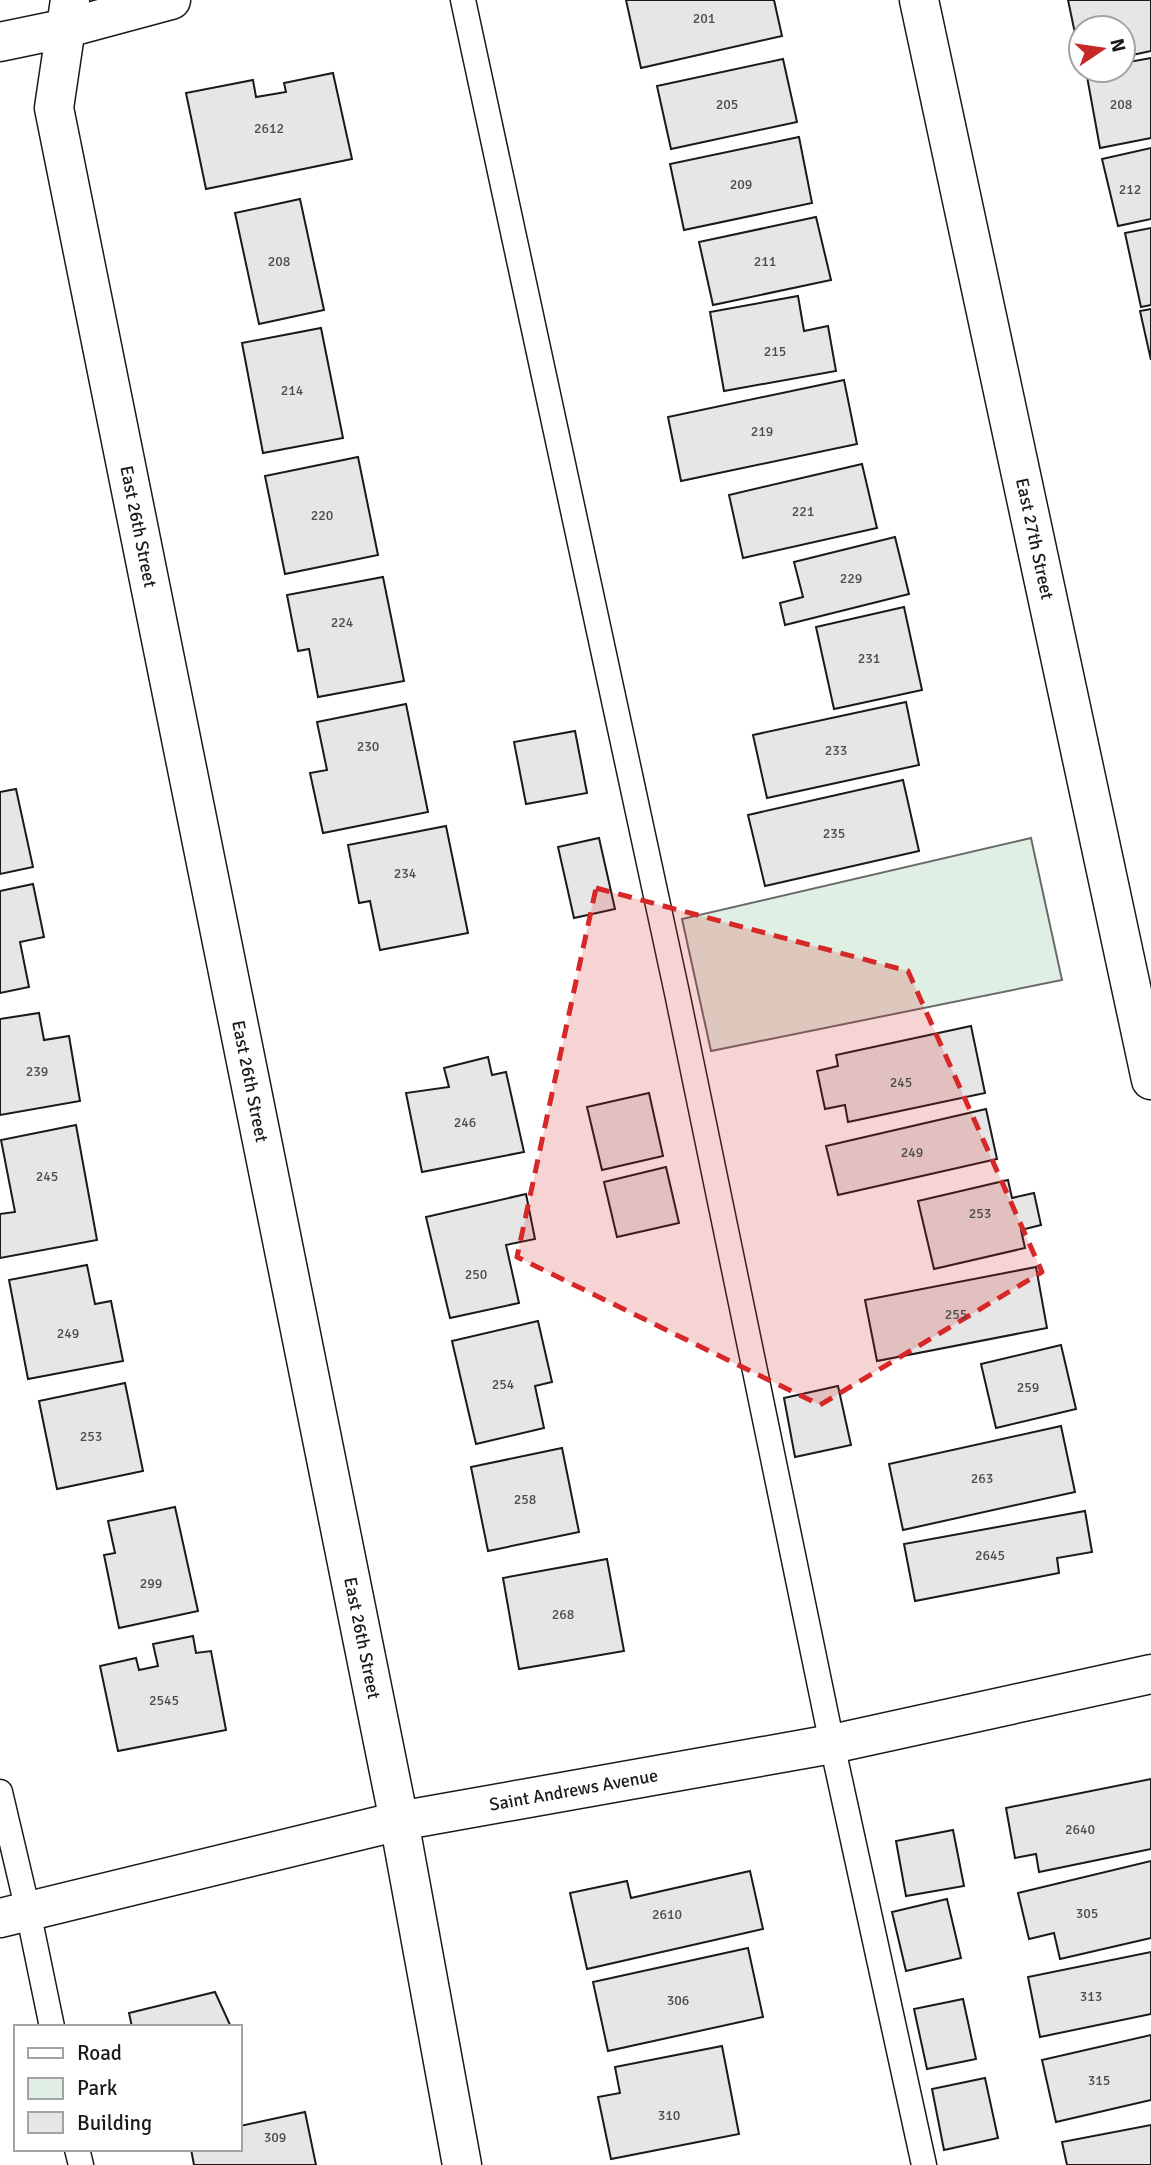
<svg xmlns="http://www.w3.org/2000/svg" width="1151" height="2165" font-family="Signika,sans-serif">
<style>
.green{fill:#e0efe3;stroke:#6a6a6a;stroke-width:2}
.building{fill:#e6e6e6;stroke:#1a1a1a;stroke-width:2}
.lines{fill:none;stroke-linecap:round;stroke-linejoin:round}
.service-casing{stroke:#1a1a1a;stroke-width:27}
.minor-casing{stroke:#1a1a1a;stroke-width:41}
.service{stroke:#fff;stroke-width:24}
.minor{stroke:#fff;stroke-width:38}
.marked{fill:#d62828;fill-opacity:0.2;stroke:#d62828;stroke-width:5;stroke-dasharray:14 9;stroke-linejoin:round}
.labels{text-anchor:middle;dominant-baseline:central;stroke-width:5;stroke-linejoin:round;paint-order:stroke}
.number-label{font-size:14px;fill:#4d4d4d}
.street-label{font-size:18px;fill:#1a1a1a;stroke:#fff}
</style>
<rect width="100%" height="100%" fill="#fff"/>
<polygon class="green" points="1031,838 1062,980 711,1051 682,919"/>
<g class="building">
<polygon points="626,0 774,0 782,36 641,68"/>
<polygon points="1068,0 1151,0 1151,51 1123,57 1123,28 1081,28 1081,62"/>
<polygon points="1151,58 1151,138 1100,148 1086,71 1123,70 1123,63"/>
<polygon points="783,59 797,122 671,149 657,86"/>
<polygon points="333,73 352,159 206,189 186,93 253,80 256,97 286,92 284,83"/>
<polygon points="799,137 812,203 684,230 670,164"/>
<polygon points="1151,148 1151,219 1118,226 1102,159"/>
<polygon points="300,199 324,310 259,324 235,213"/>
<polygon points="816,217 831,280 713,305 699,242"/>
<polygon points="1151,228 1151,305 1141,307 1125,233"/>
<polygon points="798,296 804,331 828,326 836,371 724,391 710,312"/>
<polygon points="1151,309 1151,360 1140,311"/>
<polygon points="321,328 343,438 263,453 242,343"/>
<polygon points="844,380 857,444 681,481 668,417"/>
<polygon points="358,457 378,555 285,574 265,476"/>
<polygon points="862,464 877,528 743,558 729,495"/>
<polygon points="895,537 909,594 785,625 780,603 803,597 794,562"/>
<polygon points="383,577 404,681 318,697 309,649 298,651 287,595"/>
<polygon points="904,607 922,690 834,709 816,627"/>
<polygon points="906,702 919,765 767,798 753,735"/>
<polygon points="406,704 428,812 323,833 310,773 327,770 317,722"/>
<polygon points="575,731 587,793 526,804 514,742"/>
<polygon points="903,780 919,851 765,886 748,815"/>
<polygon points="16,789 33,867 0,874 0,792"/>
<polygon points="446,826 468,933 380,950 370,901 359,903 348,845"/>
<polygon points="599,838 615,909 574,918 558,847"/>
<polygon points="33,884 44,937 20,942 29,987 0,993 0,891"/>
<polygon points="39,1013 44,1040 69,1036 80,1101 0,1115 0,1019"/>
<polygon points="971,1026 985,1093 848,1122 845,1105 825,1109 817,1071 838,1066 836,1055"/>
<polygon points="488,1057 492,1075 506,1072 524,1152 422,1172 406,1093 449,1087 444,1068"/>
<polygon points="649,1093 663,1156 602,1170 587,1107"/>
<polygon points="986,1109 997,1159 838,1195 826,1146"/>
<polygon points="76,1125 97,1240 0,1258 0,1214 15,1212 1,1140"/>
<polygon points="666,1167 679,1223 617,1237 604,1182"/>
<polygon points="1008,1180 1012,1198 1034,1193 1041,1225 1021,1230 1025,1248 934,1269 918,1201"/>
<polygon points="526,1194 535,1239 506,1245 519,1303 450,1318 426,1217"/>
<polygon points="87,1265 95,1304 111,1301 123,1361 28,1379 9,1280"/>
<polygon points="1036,1267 1047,1328 877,1361 865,1300"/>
<polygon points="538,1321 552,1382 535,1386 544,1428 476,1444 452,1341"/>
<polygon points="1061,1345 1076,1409 996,1428 981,1364"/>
<polygon points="125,1383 143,1471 57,1489 39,1401"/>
<polygon points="838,1386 851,1445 795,1457 784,1398"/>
<polygon points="1061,1426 1075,1492 903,1530 889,1464"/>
<polygon points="562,1448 579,1532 488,1551 471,1467"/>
<polygon points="175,1507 198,1611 119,1628 104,1555 115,1553 108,1521"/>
<polygon points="1085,1511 1092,1552 1057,1558 1059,1573 915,1601 904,1544"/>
<polygon points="607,1559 624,1651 519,1669 503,1578"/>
<polygon points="193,1636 196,1653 211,1651 226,1730 118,1751 100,1666 136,1658 139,1670 158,1666 153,1644"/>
<polygon points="1151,1779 1151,1849 1039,1872 1036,1854 1015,1858 1006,1808"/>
<polygon points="953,1830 964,1886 906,1896 896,1841"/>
<polygon points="1151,1861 1151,1938 1060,1959 1054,1933 1029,1939 1018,1893"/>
<polygon points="750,1871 763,1929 587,1969 570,1893 627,1881 631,1898"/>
<polygon points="947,1899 961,1958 906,1971 892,1912"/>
<polygon points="748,1948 763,2017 608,2051 593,1982"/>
<polygon points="1151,1952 1151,2014 1040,2037 1028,1977"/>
<polygon points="215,1992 231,2027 132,2027 129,2013"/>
<polygon points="963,1999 976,2059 927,2069 914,2009"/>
<polygon points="1151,2035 1151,2100 1056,2122 1042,2060"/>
<polygon points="722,2046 739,2134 611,2159 598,2097 620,2093 615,2067"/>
<polygon points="985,2078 998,2138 944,2150 932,2089"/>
<polygon points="305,2112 316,2165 194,2165 191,2149 240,2149 240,2126"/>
<polygon points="1151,2125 1151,2165 1067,2165 1062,2142"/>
</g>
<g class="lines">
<g class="service-casing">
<g id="service">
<polyline points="463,0 677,993 832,1744 924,2165"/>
<polyline points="0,1792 28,1911 52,2027"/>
<polyline points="77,2149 81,2165"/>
</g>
</g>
<g class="minor-casing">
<g id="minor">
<path id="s1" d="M 70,0 L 54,108 L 399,1821 L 462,2165"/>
<path id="s2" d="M 919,0 L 1151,1080"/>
<polyline points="0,42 67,28 171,0"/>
<path id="s3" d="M 0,1918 L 399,1821 L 832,1744 L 1151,1674"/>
</g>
</g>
<use href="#service" class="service"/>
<use href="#minor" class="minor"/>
</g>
<path class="marked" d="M 596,888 L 908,971 L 1042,1272 L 820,1405 L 517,1257 Z"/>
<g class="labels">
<g class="number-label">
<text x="704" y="18">201</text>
<text x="727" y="104">205</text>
<text x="1121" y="104">208</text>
<text x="269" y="128">2612</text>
<text x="741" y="184">209</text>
<text x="1130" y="189">212</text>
<text x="279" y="261">208</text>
<text x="765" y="261">211</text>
<text x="775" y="351">215</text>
<text x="292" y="390">214</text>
<text x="762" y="431">219</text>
<text x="803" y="511">221</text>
<text x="322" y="515">220</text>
<text x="851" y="578">229</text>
<text x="342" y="622">224</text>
<text x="869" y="658">231</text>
<text x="368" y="746">230</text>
<text x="836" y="750">233</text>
<text x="834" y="833">235</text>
<text x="405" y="873">234</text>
<text x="37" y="1071">239</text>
<text x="901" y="1082">245</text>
<text x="465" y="1122">246</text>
<text x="912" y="1152">249</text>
<text x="47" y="1176">245</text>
<text x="980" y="1213">253</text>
<text x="476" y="1274">250</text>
<text x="956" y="1314">255</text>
<text x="68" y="1333">249</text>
<text x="503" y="1384">254</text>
<text x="1028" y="1387">259</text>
<text x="91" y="1436">253</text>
<text x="982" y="1478">263</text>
<text x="525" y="1499">258</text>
<text x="990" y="1555">2645</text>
<text x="151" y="1583">299</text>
<text x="563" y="1614">268</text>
<text x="164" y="1700">2545</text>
<text x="1080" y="1829">2640</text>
<text x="1087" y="1913">305</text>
<text x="667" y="1914">2610</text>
<text x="1091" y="1996">313</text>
<text x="678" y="2000">306</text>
<text x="1099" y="2080">315</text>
<text x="669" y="2115">310</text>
<text x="275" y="2137">309</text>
</g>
<g class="street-label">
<text stroke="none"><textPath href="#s1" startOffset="536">East 26th Street</textPath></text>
<text stroke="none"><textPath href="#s2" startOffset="551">East 27th Street</textPath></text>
<text stroke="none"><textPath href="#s1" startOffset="1102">East 26th Street</textPath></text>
<text stroke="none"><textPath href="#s1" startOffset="1670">East 26th Street</textPath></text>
<text stroke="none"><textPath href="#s3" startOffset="588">Saint Andrews Avenue</textPath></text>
</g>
</g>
<rect x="14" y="2025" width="228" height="126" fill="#ffffff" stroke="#a3a3a3" stroke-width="2"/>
<rect x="28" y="2048" width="35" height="10" fill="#ffffff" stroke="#a3a3a3" stroke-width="2"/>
<text x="77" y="2060" font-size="21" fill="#1a1a1a">Road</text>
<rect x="28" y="2078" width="35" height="21" fill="#e0efe3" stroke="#a3a3a3" stroke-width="2"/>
<text x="77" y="2095" font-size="21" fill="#1a1a1a">Park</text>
<rect x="28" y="2112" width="35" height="21" fill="#e6e6e6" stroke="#a3a3a3" stroke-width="2"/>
<text x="77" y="2130" font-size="21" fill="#1a1a1a">Building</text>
<g transform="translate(1102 49) rotate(77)"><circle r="33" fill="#ffffff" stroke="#a3a3a3" stroke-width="2"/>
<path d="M0-5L12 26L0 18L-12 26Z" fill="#c62828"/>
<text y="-10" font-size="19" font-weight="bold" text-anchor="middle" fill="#1a1a1a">N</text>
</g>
</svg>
